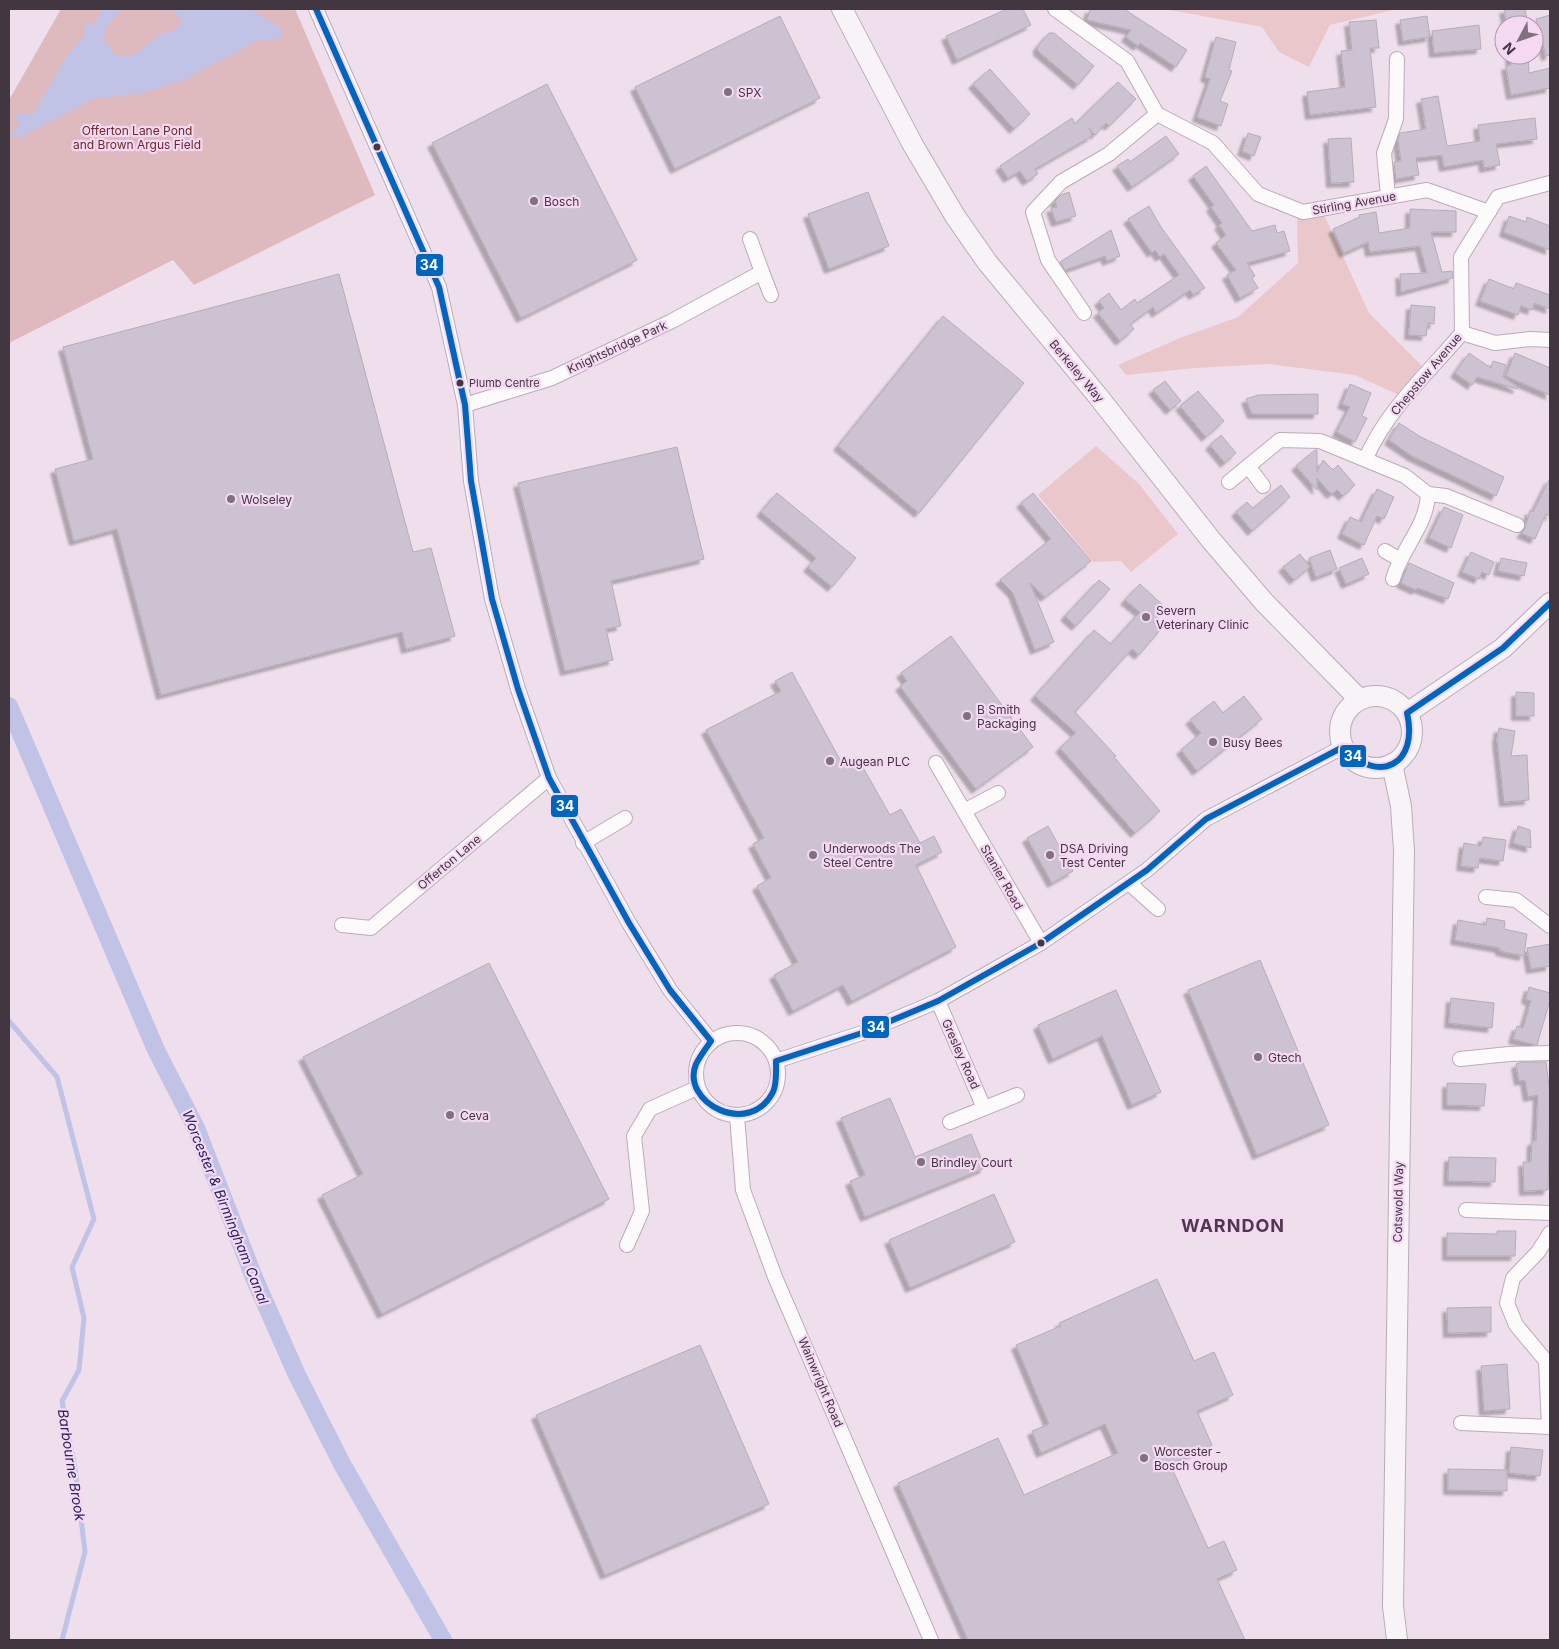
<svg xmlns="http://www.w3.org/2000/svg" width="1559" height="1649" font-family="Inter,sans-serif">
<style>
.green{fill:#eac7cb}
.forest{fill:#deb9be}
.water{fill:#c0c2e6}
.lines{fill:none;stroke-linecap:round;stroke-linejoin:round}
.stream{stroke:#c0c2e6;stroke-width:5}
.canal{stroke:#c0c2e6;stroke-width:18}
.building{fill:#cdc2d2;stroke:#b6acb8;filter:url(#shadow)}
.minor-casing{stroke:#b9acb8;stroke-width:16}
.secondary-casing{stroke:#b9acb8;stroke-width:22}
.minor{stroke:#fdfafc;stroke-width:14}
.secondary{stroke:#f8f3f6;stroke-width:20}
.bus-1-casing{stroke:#f5d9f3;stroke-width:10}
.bus-1{stroke:#0065bd;stroke-width:6}
.poi-dot{fill:#7f717d;stroke:#f5d9f3;stroke-width:2}
.bus-dot{fill:#423641;stroke:#f5d9f3;stroke-width:2}
.labels{text-anchor:middle;dominant-baseline:central;stroke-width:4.5;stroke-linejoin:round;paint-order:stroke}
.bus-label{font-size:11px;fill:#423641;stroke:#f5d9f3;text-anchor:start}
.poi-label{font-size:12px;fill:#423641;stroke:#f5d9f3;text-anchor:start}
.park-label{font-size:12px;fill:#6b292a;stroke:#f5d9f3}
.street-label{font-size:12px;fill:#423641;stroke:#f5d9f3}
.water-label{font-size:14px;font-style:italic;fill:#21255b;stroke:#f5d9f3}
.district-label{font-size:18px;font-weight:bold;letter-spacing:1px;fill:#50394e;stroke:#f5d9f3}
.line-badge{stroke:#f5d9f3;stroke-width:2}
.badge-label{font-size:14px;text-anchor:middle;font-weight:bold;fill:#fff}
</style>
<defs>
<filter id="shadow"><feDropShadow dx="-4.5" dy="4.5" stdDeviation="1" flood-color="#0004"/></filter>
</defs>
<rect width="100%" height="100%" fill="#efdfed"/>
<g class="green">
<polygon points="1165,9 1397,9 1330,25 1309,67 1279,52 1262,27"/>
<polygon points="1324,215 1369,313 1425,369 1399,395 1355,375 1269,364 1195,368 1126,375 1118,365 1180,338 1238,317 1298,263 1297,218"/>
<polygon points="1096,446 1139,484 1178,534 1131,572 1121,561 1093,562 1038,495"/>
</g>
<polygon class="forest" points="61,9 295,9 375,195 194,285 173,260 9,343 9,100"/>
<path class="water" d="M 102,9 L 122,9 L 106,26 L 103,40 L 116,55 C 138,58 140,48 156,37 C 167,29 171,36 182,22 L 172,9 L 250,9 L 275,24 L 282,31 L 279,39 L 258,40 L 184,80 L 145,92 L 92,99 L 21,137 L 10,135 L 20,124 L 15,113 L 33,114 L 68,54 L 85,35 L 84,23 L 95,23 Z"/>
<g class="lines">
<polyline class="stream" points="9,1021 57,1077 94,1219 72,1267 84,1318 79,1370 62,1401 75,1468 85,1552 62,1640"/>
<polyline class="canal" points="9,706 156,1050 196,1128 255,1280 297,1375 342,1464 443,1640"/>
</g>
<g class="building">
<polygon points="1007,9 1023,9 1031,25 957,60 946,36"/>
<polygon points="1090,9 1124,9 1187,50 1176,67 1140,43 1138,46 1126,37 1131,30 1087,20"/>
<polygon points="1504,9 1525,9 1528,25 1507,25"/>
<polygon points="1550,15 1550,55 1546,56 1536,19"/>
<polygon points="780,16 820,98 675,169 635,87"/>
<polygon points="1427,16 1430,37 1403,41 1400,20"/>
<polygon points="1376,20 1379,48 1370,48 1376,107 1310,115 1307,92 1345,87 1341,51 1352,50 1349,22"/>
<polygon points="1479,25 1481,49 1434,53 1432,31"/>
<polygon points="1049,33 1054,33 1094,66 1078,85 1038,51 1038,46"/>
<polygon points="1216,37 1236,42 1229,70 1232,71 1220,101 1228,104 1221,126 1197,117 1210,79 1205,77"/>
<polygon points="1510,55 1528,55 1529,73 1550,68 1550,88 1511,95 1506,66 1511,65"/>
<polygon points="990,69 1030,114 1014,129 973,84"/>
<polygon points="1118,82 1136,99 1109,126 1106,123 1095,135 1089,128 1092,136 1035,169 1038,174 1027,181 1020,171 1008,178 1000,166 1072,118 1075,124"/>
<polygon points="547,84 637,260 521,318 432,143"/>
<polygon points="1438,96 1447,146 1480,141 1478,125 1535,118 1537,139 1496,144 1500,165 1484,168 1483,160 1444,167 1442,155 1416,158 1419,175 1396,179 1394,162 1401,161 1398,140 1400,133 1426,129 1421,99"/>
<polygon points="1248,133 1261,137 1254,156 1242,151"/>
<polygon points="1166,136 1179,154 1132,187 1117,166 1128,159 1130,162"/>
<polygon points="1351,138 1354,182 1331,183 1328,139"/>
<polygon points="1206,166 1252,231 1275,225 1277,233 1284,231 1290,251 1247,263 1255,276 1252,278 1258,288 1240,298 1227,275 1236,270 1216,243 1226,235 1219,225 1222,223 1211,207 1214,205 1193,176"/>
<polygon points="868,192 889,246 829,269 808,214"/>
<polygon points="1069,192 1076,216 1056,222 1051,208 1057,207 1055,201 1061,195"/>
<polygon points="1149,206 1161,227 1205,288 1193,295 1190,290 1156,313 1153,307 1130,324 1134,329 1120,341 1098,313 1104,308 1099,301 1109,293 1121,310 1135,299 1137,303 1179,275 1164,254 1160,257 1155,250 1152,253 1128,219"/>
<polygon points="1410,209 1456,211 1456,232 1431,232 1442,272 1452,271 1453,278 1401,292 1400,274 1427,273 1420,246 1370,252 1368,242 1344,253 1333,229 1360,217 1359,215 1376,212 1379,233 1410,228"/>
<polygon points="1509,216 1526,222 1527,217 1550,226 1550,250 1504,232"/>
<polygon points="1111,230 1120,256 1107,261 1105,256 1065,270 1060,262"/>
<polygon points="339,274 413,552 431,548 455,636 406,649 402,632 161,695 117,529 74,541 55,469 93,459 63,347"/>
<polygon points="1489,279 1514,289 1516,283 1550,295 1550,309 1534,303 1532,310 1521,306 1518,315 1480,301"/>
<polygon points="1411,305 1435,307 1434,324 1428,323 1426,336 1409,335"/>
<polygon points="943,316 1024,383 919,513 838,446"/>
<polygon points="1469,353 1491,368 1493,361 1506,365 1503,377 1518,387 1517,389 1477,377 1472,385 1455,373"/>
<polygon points="1515,353 1550,368 1550,395 1506,376"/>
<polygon points="1165,381 1181,401 1170,410 1153,390"/>
<polygon points="1350,384 1371,393 1362,416 1367,418 1355,442 1337,432 1350,407 1342,404"/>
<polygon points="1198,391 1224,421 1206,437 1180,406"/>
<polygon points="1318,394 1318,414 1252,414 1246,399 1258,395"/>
<polygon points="1399,423 1421,437 1504,477 1496,496 1412,456 1389,440"/>
<polygon points="1221,435 1236,453 1225,463 1210,445"/>
<polygon points="677,447 704,559 611,581 621,626 606,629 613,660 565,671 518,483"/>
<polygon points="1315,450 1317,450 1317,472 1323,460 1333,470 1338,465 1355,485 1343,496 1337,490 1331,494 1317,478 1317,490 1296,466"/>
<polygon points="1550,478 1550,516 1546,514 1535,539 1521,533 1525,529 1530,510 1533,512"/>
<polygon points="1281,485 1290,497 1252,531 1236,512 1247,502 1253,508"/>
<polygon points="1377,489 1394,497 1384,519 1377,516 1364,545 1342,534 1350,517 1361,522"/>
<polygon points="777,493 856,558 832,587 808,567 816,558 761,512"/>
<polygon points="1033,493 1091,561 1045,597 1030,583 1054,642 1035,650 1013,593 1000,580 1051,539 1021,503"/>
<polygon points="1444,507 1463,515 1451,548 1429,538"/>
<polygon points="1330,550 1337,569 1316,577 1309,558"/>
<polygon points="1471,552 1494,562 1489,575 1482,572 1479,579 1462,572"/>
<polygon points="1300,554 1310,567 1294,580 1283,567"/>
<polygon points="1362,558 1369,574 1346,584 1339,568"/>
<polygon points="1501,558 1527,563 1524,576 1498,571"/>
<polygon points="1409,563 1454,583 1448,599 1418,588 1416,590 1401,583"/>
<polygon points="1099,580 1110,589 1076,626 1065,616"/>
<polygon points="1140,584 1166,608 1153,622 1161,629 1139,655 1132,649 1075,712 1116,756 1114,757 1160,811 1135,833 1060,748 1076,733 1035,696 1094,630 1111,644 1140,612 1125,600"/>
<polygon points="951,636 1033,747 976,789 900,686 907,681 901,673"/>
<polygon points="792,672 843,765 857,757 890,815 901,809 920,843 934,836 942,852 916,865 956,947 852,1001 843,985 793,1011 774,975 798,962 757,886 771,878 753,844 764,838 706,730 781,691 775,681"/>
<polygon points="1516,692 1534,693 1534,716 1516,716"/>
<polygon points="1244,696 1262,719 1197,771 1181,750 1201,733 1190,720 1214,701 1223,713"/>
<polygon points="1499,728 1515,731 1511,756 1527,755 1529,800 1504,802 1497,739"/>
<polygon points="1048,826 1073,871 1052,883 1027,838"/>
<polygon points="1518,826 1530,830 1531,848 1513,843"/>
<polygon points="1483,837 1506,840 1503,861 1480,858 1478,868 1461,866 1464,843 1481,846"/>
<polygon points="1487,918 1505,921 1504,929 1527,934 1524,956 1500,951 1500,948 1455,940 1458,920 1486,925"/>
<polygon points="1550,944 1550,966 1531,969 1527,948"/>
<polygon points="1260,960 1329,1125 1257,1155 1188,990"/>
<polygon points="489,963 609,1199 382,1314 322,1195 363,1174 303,1057"/>
<polygon points="1529,987 1550,993 1550,1000 1537,1045 1513,1039 1517,1026 1523,1028 1531,1001 1526,999"/>
<polygon points="1116,990 1161,1092 1132,1105 1102,1036 1053,1059 1038,1025"/>
<polygon points="1451,998 1494,1003 1492,1028 1449,1023"/>
<polygon points="1522,1062 1546,1062 1550,1093 1548,1190 1524,1191 1523,1162 1531,1162 1532,1141 1536,1141 1538,1095 1528,1097 1525,1080 1519,1081 1516,1064"/>
<polygon points="1447,1083 1486,1084 1484,1106 1447,1105"/>
<polygon points="890,1098 915,1157 971,1134 985,1168 865,1217 850,1181 865,1175 841,1118"/>
<polygon points="1449,1157 1496,1158 1495,1182 1448,1181"/>
<polygon points="994,1194 1015,1242 910,1288 889,1240"/>
<polygon points="1497,1231 1516,1231 1515,1256 1447,1256 1447,1233 1497,1234"/>
<polygon points="1157,1279 1194,1361 1214,1352 1233,1395 1197,1411 1212,1445 1170,1464 1208,1548 1224,1541 1237,1570 1217,1579 1245,1640 968,1640 898,1483 998,1438 1024,1495 1118,1453 1105,1424 1041,1453 1032,1431 1049,1424 1016,1345 1061,1326 1059,1323"/>
<polygon points="1491,1307 1491,1332 1448,1333 1447,1308"/>
<polygon points="700,1345 769,1504 605,1575 536,1415"/>
<polygon points="1507,1364 1510,1409 1484,1411 1481,1366"/>
<polygon points="1511,1447 1543,1450 1540,1476 1509,1473"/>
<polygon points="1448,1469 1507,1470 1507,1491 1448,1490"/>
</g>
<g class="lines">
<g class="minor-casing">
<g id="minor">
<polyline points="316,9 439,287 465,405 471,481 492,599 518,689 549,778 629,923 670,990 711,1041"/>
<polyline points="1055,9 1127,61 1157,114 1213,143 1258,194 1303,212 1427,190 1489,212"/>
<polyline points="1388,196 1384,153 1396,119 1397,59"/>
<polyline points="750,239 762,272"/>
<polyline points="1084,313 1048,260 1033,212 1061,182 1109,154 1157,114"/>
<polyline points="1462,333 1495,343 1530,339 1550,340"/>
<polyline points="465,405 552,378 672,321 762,272 771,295"/>
<path d="M 1366,458 C 1387,410 1428,373 1462,333 L 1461,257 L 1498,197 L 1550,183"/>
<polyline points="1248,466 1263,486"/>
<path d="M 1229,482 L 1280,440 L 1320,441 L 1405,476 L 1428,494 C 1427,526 1401,549 1393,579"/>
<polyline points="1428,494 1446,496 1517,525"/>
<polyline points="1385,551 1399,559"/>
<polyline points="936,763 1041,943"/>
<polyline points="964,811 998,793"/>
<polyline points="583,843 625,818"/>
<polyline points="1129,883 1158,909"/>
<polyline points="1486,897 1516,900 1550,926"/>
<polyline points="342,925 371,928 549,778"/>
<polyline points="938,1001 984,1108"/>
<circle cx="737" cy="1074" r="41"/>
<polyline points="1460,1059 1509,1054 1550,1053"/>
<polyline points="776,1061 862,1033 938,1001 988,973 1041,943 1147,870 1206,819 1343,747"/>
<polyline points="737,1116 743,1190 775,1277 931,1640"/>
<polyline points="950,1122 1017,1095"/>
<polyline points="1466,1210 1550,1213"/>
<polyline points="627,1245 642,1211 634,1136 650,1109 697,1088"/>
<polyline points="1461,1423 1549,1427 1546,1361 1516,1325 1507,1303 1513,1278 1538,1252 1550,1233"/>
</g>
</g>
<g class="secondary-casing">
<g id="secondary">
<polyline points="842,9 913,145 955,216 987,262 1097,395 1211,540 1264,602 1359,699"/>
<circle cx="1376" cy="732" r="36"/>
<polyline points="1407,713 1503,648 1550,603"/>
<polyline points="1392,764 1401,806 1404,851 1393,1606 1397,1640"/>
</g>
</g>
<use href="#minor" class="minor"/>
<use href="#secondary" class="secondary"/>
<g class="bus-1-casing">
<path id="bus-1" d="M 316,9 L 439,287 L 465,405 L 471,481 L 492,599 L 518,689 L 549,778 L 629,923 L 670,990 L 711,1041 C 706,1048 700,1056 696,1064 C 680,1103 750,1138 773,1092 C 777,1084 776,1070 776,1061 L 862,1033 L 938,1001 L 1041,943 L 1147,870 L 1206,819 L 1343,747 C 1379,786 1419,764 1407,713 L 1503,648 L 1550,603"/>
</g>
<use href="#bus-1" class="bus-1"/>
</g>
<g class="poi-dot">
<circle cx="728" cy="92" r="5"/>
<circle cx="534" cy="201" r="5"/>
<circle cx="231" cy="499" r="5"/>
<circle cx="1146" cy="617" r="5"/>
<circle cx="967" cy="716" r="5"/>
<circle cx="1213" cy="742" r="5"/>
<circle cx="830" cy="761" r="5"/>
<circle cx="813" cy="855" r="5"/>
<circle cx="1050" cy="855" r="5"/>
<circle cx="1258" cy="1057" r="5"/>
<circle cx="450" cy="1115" r="5"/>
<circle cx="921" cy="1162" r="5"/>
<circle cx="1144" cy="1458" r="5"/>
</g>
<g class="bus-dot">
<circle cx="377" cy="147" r="4.5"/>
<circle cx="460" cy="383" r="4.5"/>
<circle cx="1041" cy="943" r="4.5"/>
</g>
<g class="labels">
<g class="bus-label">
<text x="469" y="383">Plumb Centre</text>
</g>
<g class="poi-label">
<text x="738" y="92">SPX</text>
<text x="544" y="201">Bosch</text>
<text x="241" y="499">Wolseley</text>
<text x="1156" y="610">Severn<tspan x="1156" dy="14">Veterinary Clinic</tspan></text>
<text x="977" y="709">B Smith<tspan x="977" dy="14">Packaging</tspan></text>
<text x="1223" y="742">Busy Bees</text>
<text x="840" y="761">Augean PLC</text>
<text x="823" y="848">Underwoods The<tspan x="823" dy="14">Steel Centre</tspan></text>
<text x="1060" y="848">DSA Driving<tspan x="1060" dy="14">Test Center</tspan></text>
<text x="1268" y="1057">Gtech</text>
<text x="460" y="1115">Ceva</text>
<text x="931" y="1162">Brindley Court</text>
<text x="1154" y="1451">Worcester -<tspan x="1154" dy="14">Bosch Group</tspan></text>
</g>
<g class="park-label">
<text x="137" y="130">Offerton Lane Pond<tspan x="137" dy="14">and Brown Argus Field</tspan></text>
</g>
<g class="street-label">
<text transform="translate(1354 203) rotate(-10)">Stirling Avenue</text>
<text transform="translate(617 347) rotate(-25)">Knightsbridge Park</text>
<text transform="translate(1077 371) rotate(50)">Berkeley Way</text>
<text transform="translate(1426 374) rotate(-50)">Chepstow Avenue</text>
<text transform="translate(449 862) rotate(-40)">Offerton Lane</text>
<text transform="translate(1002 877) rotate(60)">Stanier Road</text>
<text transform="translate(961 1054) rotate(66)">Gresley Road</text>
<text transform="translate(1398 1202) rotate(-89)">Cotswold Way</text>
<text transform="translate(821 1382) rotate(67)">Wainwright Road</text>
</g>
<g class="water-label">
<text transform="translate(226 1207) rotate(68)">Worcester &amp; Birmingham Canal</text>
<text transform="translate(72 1465) rotate(81)">Barbourne Brook</text>
</g>
<g class="district-label">
<text x="1233" y="1225">WARNDON</text>
</g>
</g>
<g class="line-badge">
<rect x="415" y="253" width="29" height="24" rx="5" fill="#0065bd"/>
<rect x="1339" y="744" width="28" height="24" rx="5" fill="#0065bd"/>
<rect x="550" y="794" width="29" height="24" rx="5" fill="#0065bd"/>
<rect x="861" y="1015" width="29" height="24" rx="5" fill="#0065bd"/>
</g>
<g class="badge-label">
<text x="429" y="270">34</text>
<text x="1353" y="761">34</text>
<text x="565" y="811">34</text>
<text x="876" y="1032">34</text>
</g>
<rect width="1559" height="1649" fill="none" stroke="#423641" stroke-width="20"/>
<g transform="translate(1519 40) rotate(229)"><circle r="24" fill="#f5d9f3" stroke="#ad98ac"/>
<path d="M0-4L9 19L0 12L-9 19Z" fill="#7f717d"/>
<text y="-8" font-size="14" font-weight="bold" text-anchor="middle" fill="#423641">N</text>
</g>
</svg>
